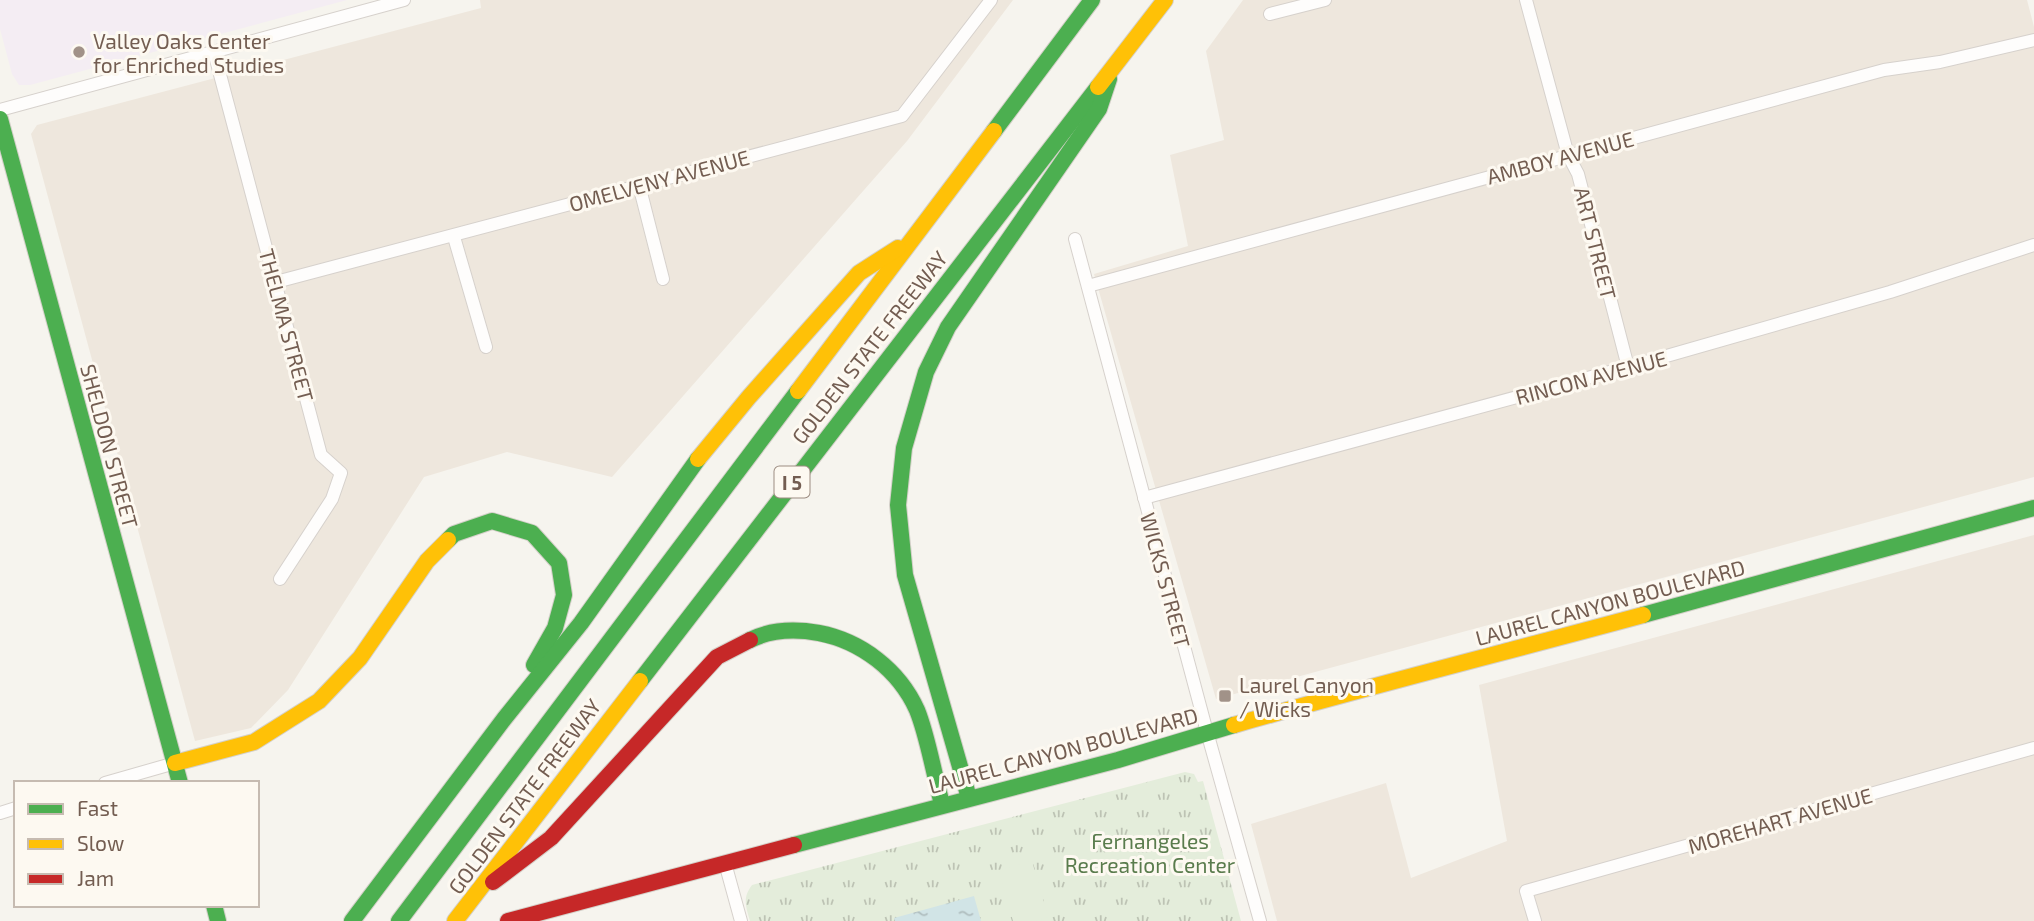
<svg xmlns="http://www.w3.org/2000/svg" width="2034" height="921" font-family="'Exo 2',sans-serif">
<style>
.residential{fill:#eee7dd}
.education{fill:#f4edf3}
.park{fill:url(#park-tufts)}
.pitch{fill:#e4eddb}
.water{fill:url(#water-ripples)}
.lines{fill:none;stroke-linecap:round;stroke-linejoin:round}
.street-casing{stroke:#d6d1cc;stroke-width:14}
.fast-casing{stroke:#d4d0c9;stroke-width:18}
.slow-casing{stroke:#d4d0c9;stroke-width:18}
.jam-casing{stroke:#d4d0c9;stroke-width:18}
.street{stroke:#fefdfc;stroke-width:12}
.fast{stroke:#4caf50;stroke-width:16}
.slow{stroke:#ffc107;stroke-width:16}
.jam{stroke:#c62828;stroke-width:16}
.poi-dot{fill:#a19288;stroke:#fdf9f1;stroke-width:2.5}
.labels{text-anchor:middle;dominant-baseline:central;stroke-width:6;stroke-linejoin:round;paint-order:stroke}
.shield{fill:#fdf9f1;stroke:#9c8c81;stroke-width:2}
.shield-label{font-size:19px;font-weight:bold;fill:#735d51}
.poi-label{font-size:21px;fill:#735d51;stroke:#fdf9f1;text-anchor:start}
.street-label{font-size:21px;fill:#735d51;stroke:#fdf9f1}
.park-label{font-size:21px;fill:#5a7c4d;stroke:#fdf9f1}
</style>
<defs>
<pattern id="park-tufts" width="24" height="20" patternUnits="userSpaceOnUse" patternTransform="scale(1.75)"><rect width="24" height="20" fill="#e4eddb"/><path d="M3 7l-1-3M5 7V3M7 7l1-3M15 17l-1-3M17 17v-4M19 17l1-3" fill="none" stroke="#bdc3b4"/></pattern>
<pattern id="water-ripples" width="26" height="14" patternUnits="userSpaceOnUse" patternTransform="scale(1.75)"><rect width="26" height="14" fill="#d1e4e6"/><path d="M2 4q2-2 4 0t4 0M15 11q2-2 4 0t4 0" fill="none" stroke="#aebcbd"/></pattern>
</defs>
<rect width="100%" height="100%" fill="#f6f4ee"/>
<g class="residential">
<polygon points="480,0 1013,0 907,141 612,477 507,452 424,477 288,690 251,728 195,741 31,134 37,125 481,8"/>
<polygon points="1243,0 2027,0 2034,27 2034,477 1216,699 1094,274 1188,246 1170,155 1224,140 1206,51"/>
<polygon points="2034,535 2034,921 1277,921 1251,824 1386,783 1411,878 1507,841 1479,685"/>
</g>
<polygon class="education" points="0,0 347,0 30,85 19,85 12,74 0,29"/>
<path class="park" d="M 1185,772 L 1194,774 L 1198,782 L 1203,781 L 1241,921 L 750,921 C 746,907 742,898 752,885 Z"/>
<polygon class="pitch" points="1032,861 1048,917 1035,921 1013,921 999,870"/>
<polygon class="water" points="974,896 981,921 895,921 894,918"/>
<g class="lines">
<g class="street-casing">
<g id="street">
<polyline points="1526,0 1568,155 1578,174 1628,367"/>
<polyline points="1270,14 1325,0"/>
<polyline points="214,52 321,455 341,473 332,499 280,579"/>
<polyline points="0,110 404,0"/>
<polyline points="639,185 663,279"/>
<polyline points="454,237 486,347"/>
<polyline points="1075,239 1207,732 1260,921"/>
<polyline points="276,282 902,116 991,0"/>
<polyline points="1088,286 1884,70 1940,62 2034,40"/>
<polyline points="1144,498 1628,367 1890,292 2034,245"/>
<polyline points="105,783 175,763"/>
<polyline points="0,813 16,808"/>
<polyline points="725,863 741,921"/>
<polyline points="1535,921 1526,891 2034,748"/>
</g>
</g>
<g class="fast-casing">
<g id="fast">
<polyline points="0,119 180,783"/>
<polyline points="994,131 1092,0"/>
<polyline points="448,540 454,534 492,521 532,533 559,563 564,595 555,628 534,665"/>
<polyline points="1643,615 2034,508"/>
<path d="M 750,640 C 772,629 796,629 819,633 C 861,641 899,670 917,710 C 928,737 934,775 942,804"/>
<polyline points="640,681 1098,87"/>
<polyline points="969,798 905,575 898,505 904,448 926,372 948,327 1099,109 1109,79"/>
<polyline points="794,845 1118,760 1234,725"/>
<polyline points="214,905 218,921"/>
<polyline points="352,921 504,719 581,623 698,459"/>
<polyline points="399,921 798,391"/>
</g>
</g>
<g class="slow-casing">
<g id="slow">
<polyline points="1098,87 1165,0"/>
<polyline points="798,391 994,131"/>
<polyline points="698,459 749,397 859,273 898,248"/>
<path d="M 1234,725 C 1370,686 1506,652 1643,615"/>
<polyline points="175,763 254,742 319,701 360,658 427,561 448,540"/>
<polyline points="455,921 640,681"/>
</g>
</g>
<g class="jam-casing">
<g id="jam">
<polyline points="493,882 551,838 717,657 750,640"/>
<polyline points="508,921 794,845"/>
</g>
</g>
<use href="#street" class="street"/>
<use href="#fast" class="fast"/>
<use href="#slow" class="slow"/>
<use href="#jam" class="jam"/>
</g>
<g class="poi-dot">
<circle cx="79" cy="52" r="7"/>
<rect x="1218" y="689" width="14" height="14" rx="3.5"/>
</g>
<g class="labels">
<rect class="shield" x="774.5" y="466.5" width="35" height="31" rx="5"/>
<g class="shield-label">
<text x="792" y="482">I 5</text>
</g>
<g class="poi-label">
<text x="93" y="40">Valley Oaks Center<tspan x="93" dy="24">for Enriched Studies</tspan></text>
<text x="1239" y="684">Laurel Canyon<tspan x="1239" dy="24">/ Wicks</tspan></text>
</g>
<g class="street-label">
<text transform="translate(1560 157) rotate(-15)">AMBOY AVENUE</text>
<text transform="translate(659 180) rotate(-15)">OMELVENY AVENUE</text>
<text transform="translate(1596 243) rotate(76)">ART STREET</text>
<text transform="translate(287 325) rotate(75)">THELMA STREET</text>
<text transform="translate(869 347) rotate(-52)">GOLDEN STATE FREEWAY</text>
<text transform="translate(1591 377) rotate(-15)">RINCON AVENUE</text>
<text transform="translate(110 446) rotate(75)">SHELDON STREET</text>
<text transform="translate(1166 580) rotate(75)">WICKS STREET</text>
<text transform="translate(1610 602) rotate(-15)">LAUREL CANYON BOULEVARD</text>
<text transform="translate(1063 750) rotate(-15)">LAUREL CANYON BOULEVARD</text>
<text transform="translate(524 796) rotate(-53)">GOLDEN STATE FREEWAY</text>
<text transform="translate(1780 820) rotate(-16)">MOREHART AVENUE</text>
</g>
<g class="park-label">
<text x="1150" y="840">Fernangeles<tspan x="1150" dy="24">Recreation Center</tspan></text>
</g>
</g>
<rect x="14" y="781" width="245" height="126" fill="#fdf9f1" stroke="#c6bbb1" stroke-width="2"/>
<rect x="28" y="804" width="35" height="10" fill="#4caf50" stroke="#c6bbb1" stroke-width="2"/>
<text x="77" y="816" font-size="21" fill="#735d51">Fast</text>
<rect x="28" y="839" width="35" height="10" fill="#ffc107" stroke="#c6bbb1" stroke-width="2"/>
<text x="77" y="851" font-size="21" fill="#735d51">Slow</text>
<rect x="28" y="874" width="35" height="10" fill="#c62828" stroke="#c6bbb1" stroke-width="2"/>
<text x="77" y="886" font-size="21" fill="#735d51">Jam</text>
</svg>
